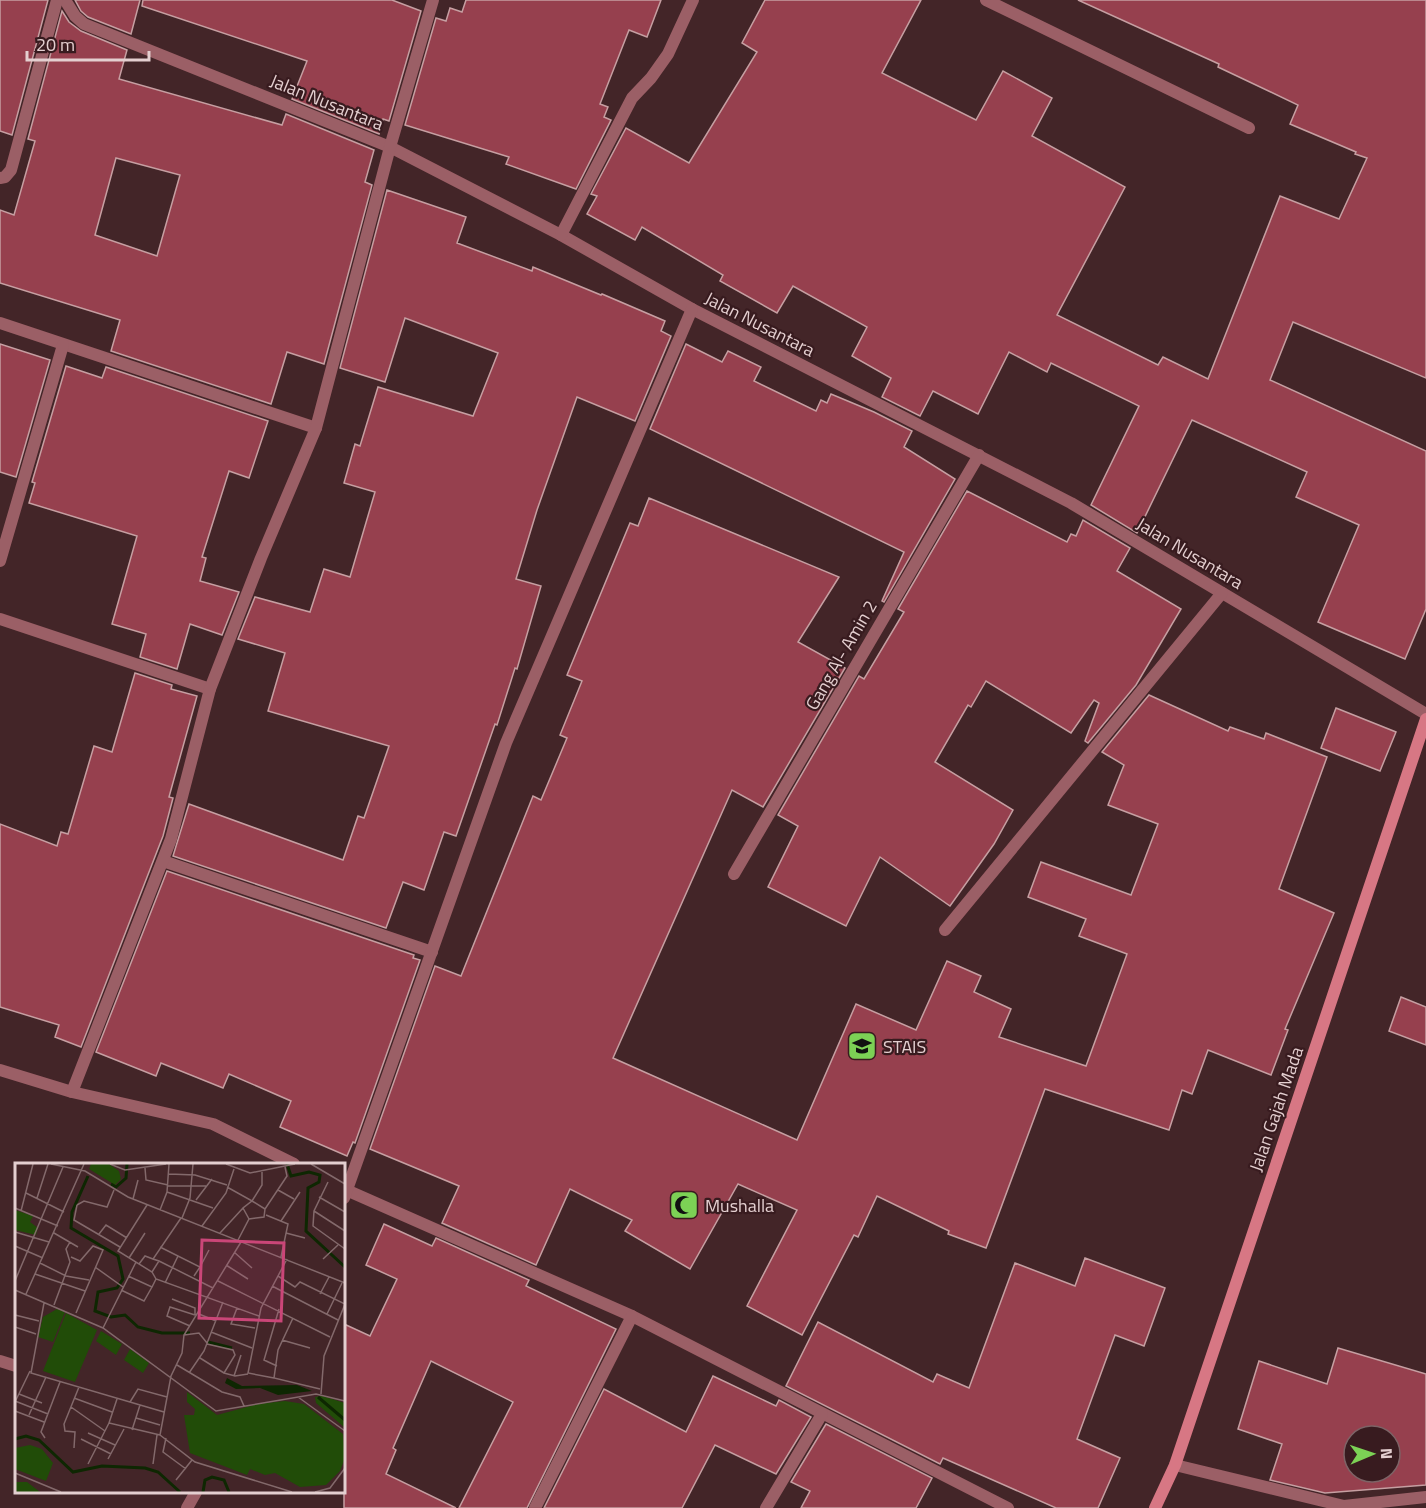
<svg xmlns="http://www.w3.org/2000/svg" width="1426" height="1508" font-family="'Titillium Web',sans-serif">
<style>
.building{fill:#96404e;stroke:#c69fa2;stroke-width:1.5;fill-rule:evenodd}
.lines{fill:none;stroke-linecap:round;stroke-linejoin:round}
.street{stroke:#9b5f66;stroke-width:12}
.secondary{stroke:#d77784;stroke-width:12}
.labels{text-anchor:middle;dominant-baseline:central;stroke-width:4.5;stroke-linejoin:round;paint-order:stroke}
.street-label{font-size:18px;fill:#e4cfd0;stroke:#381b1f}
.poi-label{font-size:18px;fill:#e4cfd0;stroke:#381b1f;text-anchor:start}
.inset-river{fill:none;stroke:#0e2702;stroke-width:3}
.inset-road{fill:none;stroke:#83696b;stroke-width:1.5}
.view{fill:#ca4678;fill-opacity:0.15;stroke:#ca4678;stroke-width:3}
.inset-edge{fill:none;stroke:#e4cfd0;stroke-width:3}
</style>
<rect width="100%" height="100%" fill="#432528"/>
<g class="building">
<polygon points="0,0 48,0 12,135 0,131"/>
<polygon points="75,0 140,0 131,34 88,17 81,11"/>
<polygon points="143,0 392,0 421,11 389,121 383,119 379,134 292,99 307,61 142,6"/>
<polygon points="466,0 661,0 647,37 629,30 600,104 608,107 604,117 611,120 576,189 506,164 509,157 405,125 436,18 446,21 450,8 462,12"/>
<polygon points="765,0 921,0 882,73 976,120 1003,71 1052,98 1032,136 1125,187 1057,315 1158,365 1163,357 1208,379 1280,196 1339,219 1367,158 1355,154 1356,152 1290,124 1298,105 1218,67 1219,64 1078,0 1426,0 1426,378 1293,322 1270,380 1426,451 1426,609 1405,659 1318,622 1359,525 1296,497 1307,472 1192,420 1137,533 1091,505 1139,406 1051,363 1047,372 1009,352 978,414 933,391 920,416 882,397 891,378 852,356 867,327 793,286 777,313 720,281 723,275 642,227 635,240 587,214 597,196 591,194 626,128 689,163 757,52 742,43"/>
<path d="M 62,11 L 69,22 L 81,31 L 127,50 L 119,79 L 282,125 L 286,114 L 374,150 L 365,182 L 372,185 L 324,364 L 287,352 L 271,404 L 111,351 L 120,320 L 0,283 L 0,210 L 14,215 L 35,141 L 28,139 ZM 116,158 L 180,175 L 157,256 L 95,235 Z"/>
<polygon points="387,190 466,217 457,243 532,271 533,267 601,295 602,294 665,321 661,331 671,336 635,421 577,397 537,510 516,579 541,586 517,669 515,668 497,725 495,724 456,836 444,832 424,890 403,882 386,928 173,856 189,804 343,860 358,816 364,818 389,746 268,711 285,653 238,639 255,597 310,612 324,569 350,577 375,492 344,483 355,444 360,446 378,387 473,416 498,353 405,318 385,382 340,368"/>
<polygon points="0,344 50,360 16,477 0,472"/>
<polygon points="686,344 722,362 728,351 761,367 754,381 816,411 821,400 827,403 831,394 874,412 912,431 904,447 955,479 884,602 882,601 904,552 650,429"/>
<polygon points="66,366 102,378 106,367 268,421 249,478 229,471 202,557 206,558 200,581 239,592 222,635 190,624 177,669 140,657 146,634 112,624 137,536 29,503 35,483 32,482"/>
<polygon points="967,491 1067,542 1071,534 1076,536 1083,520 1130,548 1117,571 1181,609 1136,685 1088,743 1085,741 1099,703 1094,700 1071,733 986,681 971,707 968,705 935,762 1013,810 994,844 950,906 880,857 846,926 768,887 798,826 778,815 859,676 864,679 904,612 898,609"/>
<polygon points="649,498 839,577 798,642 845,668 763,807 732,790 613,1058 797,1140 856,1004 916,1030 947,961 981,976 974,992 1011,1009 999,1037 1086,1066 1127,954 1079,936 1086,919 1028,897 1041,862 1131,895 1158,824 1108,805 1124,765 1102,752 1149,695 1228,731 1230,727 1264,739 1266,733 1327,757 1279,889 1334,913 1285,1029 1288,1030 1271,1075 1208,1050 1192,1094 1182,1090 1169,1130 1045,1089 986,1248 948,1234 949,1231 877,1196 858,1237 854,1235 802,1335 747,1306 797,1210 738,1184 690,1269 625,1231 632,1220 570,1189 536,1265 442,1223 459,1186 370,1149 435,966 461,976 533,796 541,800 567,738 560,735 582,681 567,675 630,523 638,526"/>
<polygon points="135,673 172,685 171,689 197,696 169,797 173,798 163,836 81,1047 55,1037 59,1025 0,1007 0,824 57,846 61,832 68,834 94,746 112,752"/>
<polygon points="1336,708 1396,732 1380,771 1321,748"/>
<polygon points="167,871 414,955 413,958 420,960 355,1143 353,1142 347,1156 280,1127 291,1101 229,1074 223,1088 161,1063 156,1076 96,1052"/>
<polygon points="1401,997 1426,1007 1426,1045 1389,1031"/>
<polygon points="384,1224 432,1246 436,1238 529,1280 526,1286 616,1329 527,1508 459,1508 513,1402 431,1361 393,1448 396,1450 386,1474 456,1508 344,1508 344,1324 370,1336 397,1279 366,1265"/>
<polygon points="1085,1258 1165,1288 1144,1346 1115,1335 1077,1439 1120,1458 1098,1508 1056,1508 943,1458 940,1464 786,1386 818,1322 933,1382 937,1374 969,1388 1015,1263 1075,1286"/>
<path d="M 1338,1348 L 1426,1374 L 1426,1485 L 1325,1493 L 1270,1480 L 1282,1444 L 1238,1429 L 1259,1361 L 1327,1384 ZM 1354,1436 L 1390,1436 L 1390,1472 L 1354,1472 Z"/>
<polygon points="713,1376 776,1406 779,1400 811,1417 776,1474 715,1445 682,1508 544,1508 604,1389 686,1432"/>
<polygon points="826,1424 932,1478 916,1508 801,1508 810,1491 791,1482"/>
</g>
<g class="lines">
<g class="street">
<polyline points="65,0 75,16 84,24 390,147 561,235 692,309 1071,503 1426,714"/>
<polyline points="986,0 1249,128"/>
<polyline points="0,178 5,177 11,170 57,0"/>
<polyline points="561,235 632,98 651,78 668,54 693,0"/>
<polyline points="0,323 316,428"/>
<polyline points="0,561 63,345"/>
<polyline points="0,619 210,689"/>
<polyline points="163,861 432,952"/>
<polyline points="734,874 979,455"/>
<polyline points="945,930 1222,593"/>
<polyline points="0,1070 72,1092 213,1124 294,1164"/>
<polyline points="72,1092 171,839 210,689 261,558 316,428 390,147 433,0"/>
<polyline points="344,1189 632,1316 1008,1508"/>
<polyline points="344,1198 506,743 692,309"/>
<polyline points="0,1361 16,1366"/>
<polyline points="1175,1465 1344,1506 1426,1497"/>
<polyline points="187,1508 196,1492"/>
<polyline points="535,1508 632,1316"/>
<polyline points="766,1508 822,1414"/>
</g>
<polyline class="secondary" points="1155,1508 1175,1465 1426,719"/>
</g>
<defs>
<g id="university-square" transform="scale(1.5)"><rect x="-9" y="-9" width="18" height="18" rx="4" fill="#7cd155" stroke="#381b1f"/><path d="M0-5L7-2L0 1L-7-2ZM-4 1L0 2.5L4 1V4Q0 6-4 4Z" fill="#111"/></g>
<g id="mosque-square" transform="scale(1.5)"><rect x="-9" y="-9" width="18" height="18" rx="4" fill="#7cd155" stroke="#381b1f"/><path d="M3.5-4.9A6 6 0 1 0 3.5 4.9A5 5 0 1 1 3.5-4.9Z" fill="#111"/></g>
</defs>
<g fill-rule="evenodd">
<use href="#university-square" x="862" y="1046"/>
<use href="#mosque-square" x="684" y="1205"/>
</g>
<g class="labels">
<g class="street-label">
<text transform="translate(327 102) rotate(22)">Jalan Nusantara</text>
<text transform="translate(760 324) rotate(27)">Jalan Nusantara</text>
<text transform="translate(1190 553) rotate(31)">Jalan Nusantara</text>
<text transform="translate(841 655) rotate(-60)">Gang Al- Amin 2</text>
<text transform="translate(1276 1109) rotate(-71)">Jalan Gajah Mada</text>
</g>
<g class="poi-label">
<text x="883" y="1046">STAIS</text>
<text x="705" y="1205">Mushalla</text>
</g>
</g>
<g transform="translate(15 1163)">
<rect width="330" height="330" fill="#432528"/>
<path d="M 76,1 L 94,1 L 104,8 L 106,16 L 100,22 L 74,6 ZM 0,47 L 18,53 L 15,59 L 23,65 L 21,72 L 0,67 ZM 42,146 L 50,149 L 38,179 L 23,174 L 28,154 ZM 51,150 L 82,167 L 60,219 L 28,208 ZM 86,168 L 107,181 L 101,192 L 81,178 ZM 115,186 L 134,200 L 128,210 L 109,197 ZM 172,229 L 202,252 L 243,241 L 270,238 L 289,241 L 328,271 L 330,295 L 325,308 L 311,322 L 285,324 L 260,310 L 250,312 L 235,306 L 232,312 L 175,290 L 169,252 L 179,252 L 180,246 L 172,239 ZM 307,233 L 330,240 L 330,265 L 301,240 L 300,234 ZM 15,282 L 27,286 L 38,300 L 31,318 L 0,306 L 0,285 ZM 0,319 L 12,319 L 25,329 L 0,329 Z" fill="#214c08"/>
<path d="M 212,215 L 227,223 L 282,222 L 297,228 L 263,232 L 245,225 L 221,226 L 210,220 Z" fill="#0e2702"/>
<path class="inset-river" d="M 272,1 L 276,13 L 294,9 L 305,12 L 304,19 L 293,25 L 291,68 L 330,104M 73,13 L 57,49 L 56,65 L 103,93 L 108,116 L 102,125 L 83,129 L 80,148 L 96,154 L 110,152 L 123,164 L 147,170 L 175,170M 96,21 L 101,24 L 111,15 L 112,1M 193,179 L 217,185M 303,234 L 330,257M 0,276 L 11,273 L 24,277 L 58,309 L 87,303 L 130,305 L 143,309 L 165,329M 188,329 L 190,317 L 197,314 L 209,317 L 214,329"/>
<path class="inset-road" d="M 36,1 L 70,8 L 113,34 L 330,120M 95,1 L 110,7 L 151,1M 211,1 L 235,10 L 280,1M 296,1 L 330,21M 130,5 L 131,17 L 153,22M 154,11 L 180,12 L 212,22M 313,19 L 299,48 L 298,63 L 330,86M 153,23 L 191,23M 212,24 L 237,38 L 247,22 L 247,9M 263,27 L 279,36M 152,29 L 198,45M 11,30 L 49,49M 304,34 L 330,49M 22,35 L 33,1M 118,36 L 123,17M 181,37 L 197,16M 62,42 L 59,57 L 105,84M 62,42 L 69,38 L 92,44 L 99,27M 132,42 L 103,88 L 137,109 L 141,116 L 244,153M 0,45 L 43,63M 250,46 L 272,13 L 270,4M 145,47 L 152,29 L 154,1M 6,48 L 18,1M 299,48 L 330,68M 251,52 L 273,61 L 266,94M 167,55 L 175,35 L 178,1M 266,58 L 285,29M 187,63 L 211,30 L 219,6M 0,69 L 34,79M 39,70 L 63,84M 205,70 L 228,45M 271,70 L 290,75M 84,71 L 91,62 L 112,75M 223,77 L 234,56 L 249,54 L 250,46 L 237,38 L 228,45 L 234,56M 226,79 L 169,172 L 167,190 L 156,213 L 145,272 L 180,299 L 277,329M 0,83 L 28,95M 145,84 L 185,104 L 179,113M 219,89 L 237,105M 56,94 L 65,98 L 78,83 L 88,87 L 61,150M 114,95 L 130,70M 308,96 L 323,82M 144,98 L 198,125M 25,100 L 51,113 L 74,117M 124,101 L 130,93 L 138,96M 211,102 L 233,116M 80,104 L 108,124M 185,104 L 194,87M 137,109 L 144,98 L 138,96 L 166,55M 20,111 L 70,128M 113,113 L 137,124 L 141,116M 263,113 L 280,124 L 285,119 L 330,141 L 309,193 L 306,231M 0,118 L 48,4M 203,118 L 315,174M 150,120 L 163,93M 257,123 L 323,157M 0,127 L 88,165 L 201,248 L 301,231 L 330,238M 106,127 L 129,138 L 137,124M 11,131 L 69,1M 305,131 L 314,114M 157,136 L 180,145 L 180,152M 29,140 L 16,210 L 149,249M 39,142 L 55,99 L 51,86 L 55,79M 222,145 L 216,161 L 240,165M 184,151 L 201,158M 312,151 L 327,120M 0,152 L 24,158M 278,155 L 263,187 L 259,215 L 305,226M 175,163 L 152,153 L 155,144 L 180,152M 0,164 L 21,171M 88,165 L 121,99M 196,169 L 237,185M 169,172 L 184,170 L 192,180M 267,177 L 295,185M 192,181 L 218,187 L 220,192 L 209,210 L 220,213 L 233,211M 185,195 L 209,210M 162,202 L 207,229 L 225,234 L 229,243M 262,203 L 249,197 L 264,146M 174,210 L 189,188 L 208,139M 219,213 L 226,192M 259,215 L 233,210 L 246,145 L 272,96M 4,231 L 27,240M 283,234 L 330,268M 59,235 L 97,249M 102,236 L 94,260 L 145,272M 0,238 L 33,251M 0,239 L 15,208M 115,239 L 123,226 L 152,234M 56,244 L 90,268M 0,248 L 29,259M 14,252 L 31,214M 121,255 L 145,262M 117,267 L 125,242M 73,270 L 100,282M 30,275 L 26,269 L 45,219M 151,275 L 148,289 L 171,306M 66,276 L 96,291M 59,285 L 60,269 L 50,268 L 49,261 L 64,224M 93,296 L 109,266M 73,301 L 94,260M 138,301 L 142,272M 0,310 L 46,329M 161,317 L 177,297M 300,329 L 315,325 L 330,305"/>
<path class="view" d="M 187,77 L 269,80 L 266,158 L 184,155 Z"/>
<rect width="330" height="330" class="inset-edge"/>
</g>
<g transform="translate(1372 1454) rotate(88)"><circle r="28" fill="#381b1f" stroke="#7d6366" stroke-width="1.5"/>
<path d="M0-4.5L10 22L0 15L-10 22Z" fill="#7cd155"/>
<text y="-9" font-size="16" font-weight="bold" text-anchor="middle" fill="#e4cfd0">N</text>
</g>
<path d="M27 51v9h122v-9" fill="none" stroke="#e4cfd0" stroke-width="3"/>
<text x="36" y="51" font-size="18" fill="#e4cfd0" stroke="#381b1f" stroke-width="4.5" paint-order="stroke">20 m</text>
</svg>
